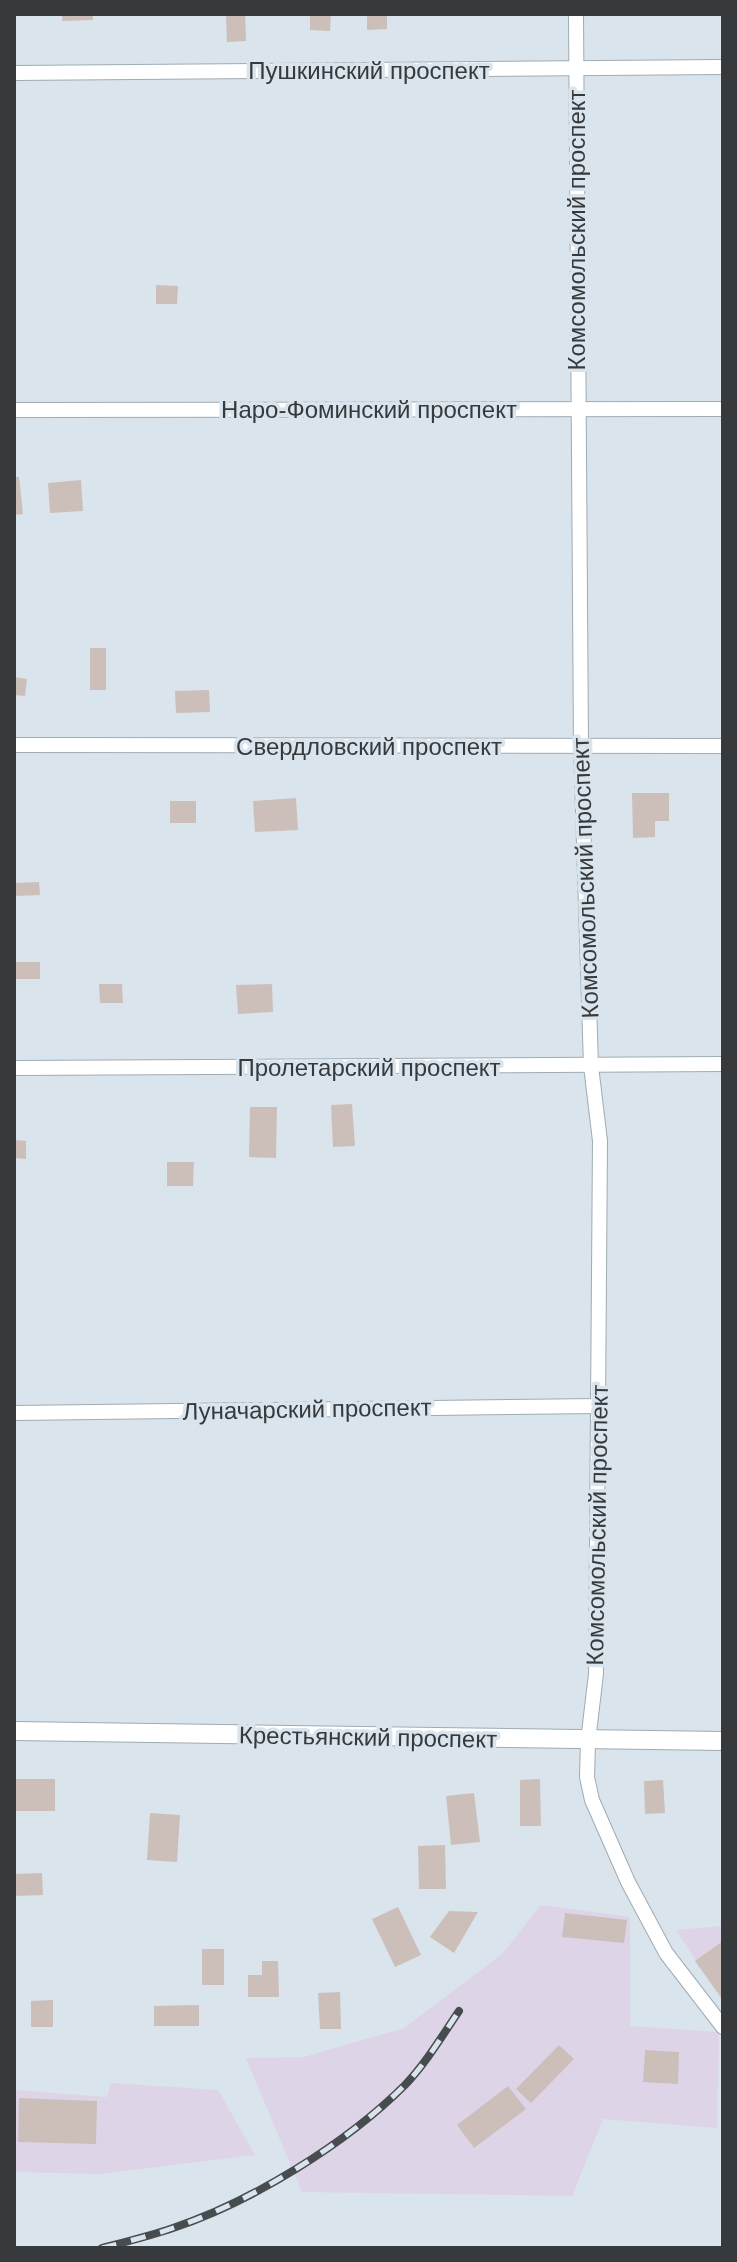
<svg xmlns="http://www.w3.org/2000/svg" width="737" height="2262" font-family="Arial,sans-serif">
<style>
.industrial{fill:#ded4e8}
.building{fill:#ccbfb9}
.lines{fill:none;stroke-linecap:round;stroke-linejoin:round}
.minor-casing{stroke:#a0abb3;stroke-width:16}
.tertiary-casing{stroke:#a0abb3;stroke-width:20}
.minor{stroke:#fff;stroke-width:14}
.tertiary{stroke:#fff;stroke-width:18}
.rail-casing{stroke:#474c4f;stroke-width:8}
.rail{stroke:#d9e4ec;stroke-width:5;stroke-dasharray:15;stroke-linecap:butt}
.labels{text-anchor:middle;dominant-baseline:central;stroke-width:7;stroke-linejoin:round;paint-order:stroke}
.street-label{font-size:24px;fill:#363a3d;stroke:#d9e4ec}
</style>
<rect width="100%" height="100%" fill="#d9e4ec"/>
<g class="industrial">
<polygon points="541,1905 630,1917 630,2026 719,2032 717,2128 603,2119 572,2196 302,2192 246,2058 304,2057 404,2028 502,1954"/>
<polygon points="723,1926 723,2002 676,1930"/>
<polygon points="111,2083 218,2090 255,2155 99,2174 14,2172 14,2090 107,2097"/>
</g>
<g class="building">
<polygon points="62,14 93,14 93,20 62,21"/>
<polygon points="226,14 245,14 246,41 227,42"/>
<polygon points="310,14 331,14 330,31 310,30"/>
<polygon points="367,14 387,14 387,29 367,30"/>
<polygon points="156,285 178,286 177,304 156,304"/>
<polygon points="14,477 19,477 23,514 14,515"/>
<polygon points="81,480 83,511 50,513 48,483"/>
<rect x="90" y="648" width="16" height="42"/>
<polygon points="14,677 27,679 25,696 14,695"/>
<polygon points="209,690 210,712 176,713 175,691"/>
<polygon points="632,793 669,793 669,821 655,821 655,837 633,838"/>
<polygon points="296,798 298,830 255,832 253,801"/>
<rect x="170" y="801" width="26" height="22"/>
<polygon points="39,882 40,895 14,896 14,883"/>
<rect x="14" y="962" width="26" height="17"/>
<polygon points="99,984 122,984 123,1003 100,1003"/>
<polygon points="272,984 273,1012 238,1014 236,985"/>
<polygon points="352,1104 355,1146 333,1147 331,1105"/>
<polygon points="250,1107 277,1107 276,1158 249,1157"/>
<polygon points="14,1140 26,1141 26,1159 14,1158"/>
<polygon points="167,1162 194,1162 193,1186 167,1186"/>
<rect x="14" y="1779" width="41" height="32"/>
<polygon points="540,1779 541,1826 520,1826 520,1780"/>
<polygon points="663,1780 665,1813 645,1814 644,1781"/>
<polygon points="474,1793 480,1842 451,1845 446,1796"/>
<polygon points="150,1813 180,1815 177,1862 147,1860"/>
<polygon points="445,1845 446,1889 419,1889 418,1846"/>
<polygon points="42,1873 43,1895 14,1896 14,1874"/>
<polygon points="398,1907 421,1955 395,1967 372,1919"/>
<polygon points="449,1911 478,1912 454,1953 430,1937"/>
<polygon points="565,1913 627,1920 624,1943 562,1937"/>
<polygon points="723,1941 723,2000 695,1961"/>
<rect x="202" y="1949" width="22" height="36"/>
<polygon points="262,1961 278,1961 279,1997 248,1997 248,1975 262,1975"/>
<polygon points="340,1992 341,2029 320,2029 318,1993"/>
<polygon points="53,2000 53,2027 31,2027 31,2001"/>
<polygon points="199,2005 199,2026 154,2026 154,2006"/>
<polygon points="559,2045 574,2059 531,2103 516,2089"/>
<polygon points="645,2050 679,2052 678,2084 643,2082"/>
<polygon points="508,2086 526,2109 474,2148 457,2125"/>
<polygon points="19,2098 97,2101 96,2144 18,2142"/>
</g>
<g class="lines">
<g class="minor-casing">
<g id="minor">
<polyline points="576,14 581,747 591,1066 600,1141 596,1674 588,1741 587,1777 592,1800 628,1882 666,1953 723,2027"/>
<polyline points="14,73 723,67"/>
<polyline points="14,410 723,409"/>
<polyline points="14,745 723,746"/>
<polyline points="14,1068 723,1064"/>
<polyline points="14,1413 600,1406"/>
</g>
</g>
<g class="tertiary-casing">
<polyline id="tertiary" points="14,1731 723,1741"/>
</g>
<use href="#minor" class="minor"/>
<use href="#tertiary" class="tertiary"/>
<g class="rail-casing">
<path id="rail" d="M 102,2248 C 125,2242 150,2236 173,2228 C 251,2202 346,2144 405,2085 C 426,2063 442,2036 459,2011"/>
</g>
<use href="#rail" class="rail"/>
</g>
<g class="labels">
<g class="street-label">
<text x="369" y="70">Пушкинский проспект</text>
<text transform="translate(576 230) rotate(-90)">Комсомольский проспект</text>
<text x="369" y="409">Наро-Фоминский проспект</text>
<text x="369" y="746">Свердловский проспект</text>
<text transform="translate(585 878) rotate(-92)">Комсомольский проспект</text>
<text x="369" y="1067">Пролетарский проспект</text>
<text transform="translate(307 1409) rotate(-1)">Луначарский проспект</text>
<text transform="translate(597 1525) rotate(-89)">Комсомольский проспект</text>
<text transform="translate(368 1737) rotate(1)">Крестьянский проспект</text>
</g>
</g>
<rect width="737" height="2262" fill="none" stroke="#363a3d" stroke-width="32"/>
</svg>
